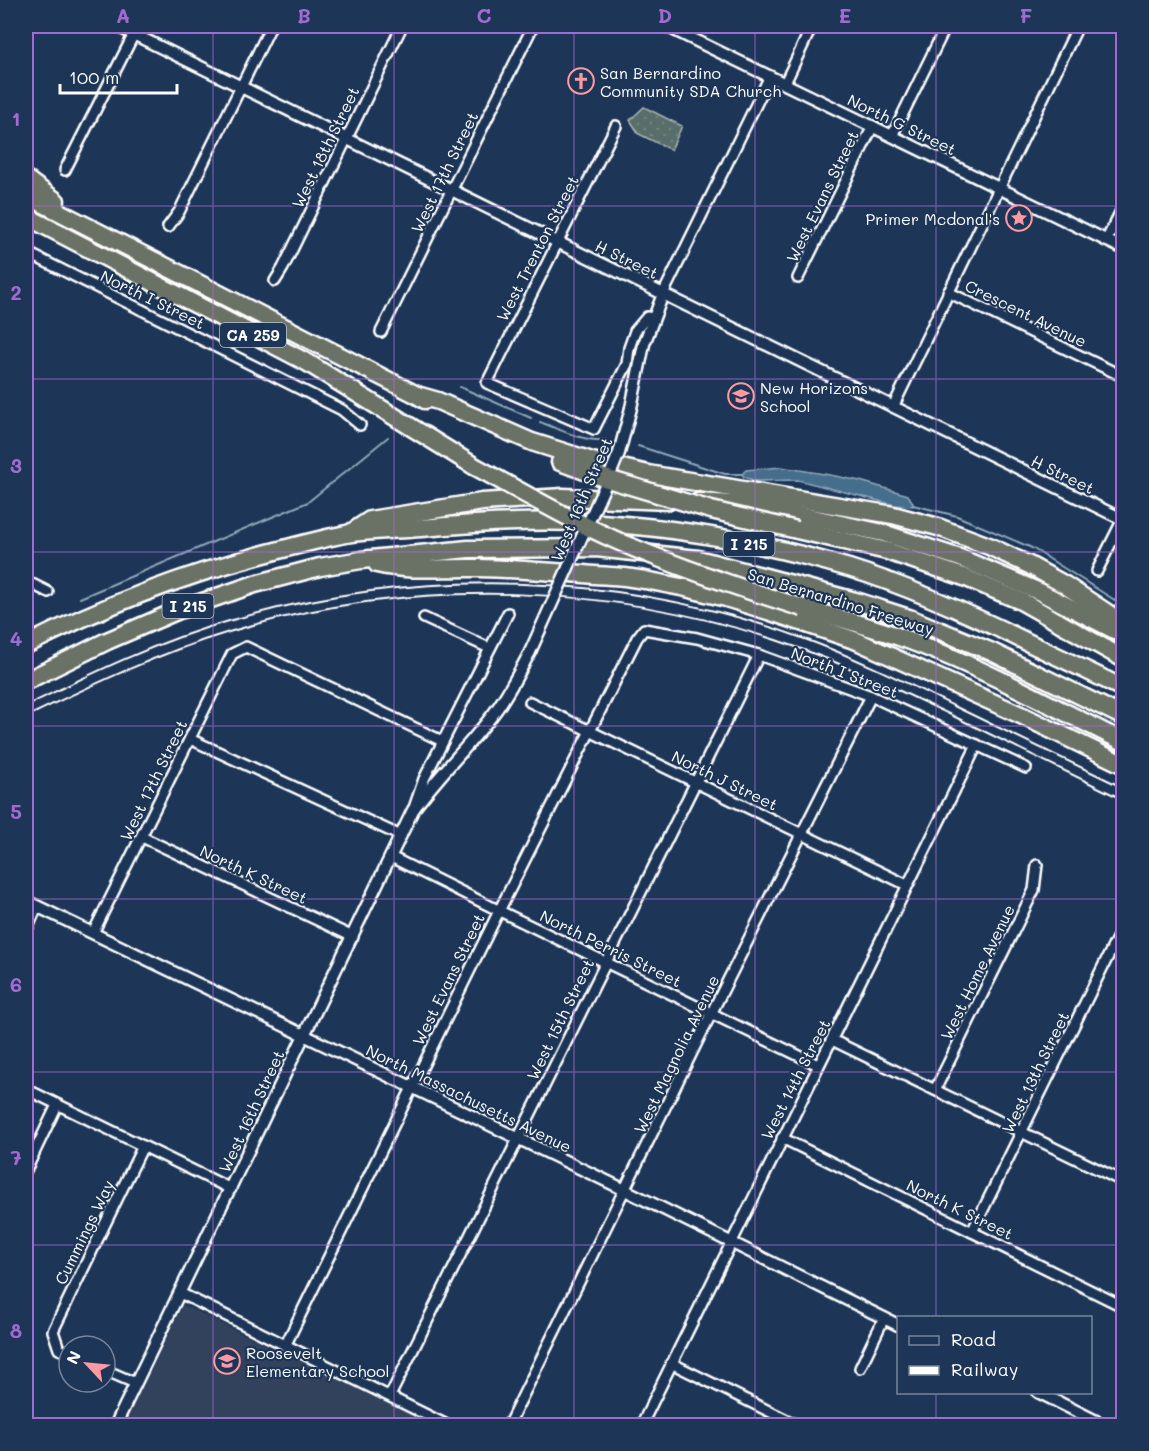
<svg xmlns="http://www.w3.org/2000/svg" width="1149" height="1451" font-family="Mali,sans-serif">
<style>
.built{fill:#31425c}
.garden{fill:url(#garden-dots);stroke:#acb6b4;stroke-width:1.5}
.water{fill:#446e8c;stroke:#8fa8ba;stroke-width:1.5}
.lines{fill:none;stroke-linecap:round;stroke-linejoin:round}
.stream{stroke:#8fa8ba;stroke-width:2}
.minor-casing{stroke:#fff;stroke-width:14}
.tertiary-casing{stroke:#fff;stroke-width:15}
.motorway-casing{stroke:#fff;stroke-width:21}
.minor{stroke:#1d3557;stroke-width:9}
.tertiary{stroke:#1d3557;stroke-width:10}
.motorway{stroke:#6b7165;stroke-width:16}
.rail{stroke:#fff;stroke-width:2}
.tertiary-bridge-casing{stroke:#fff;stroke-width:15;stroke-linecap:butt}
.motorway-bridge-casing{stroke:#fff;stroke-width:21;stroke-linecap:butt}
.tertiary-bridge{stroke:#1d3557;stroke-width:10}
.motorway-bridge{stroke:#6b7165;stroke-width:16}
.grid{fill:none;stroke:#a36bd2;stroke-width:1.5;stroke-opacity:0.55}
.labels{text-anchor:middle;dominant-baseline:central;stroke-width:4.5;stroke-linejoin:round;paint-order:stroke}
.shield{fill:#1d3557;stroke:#bbc2cd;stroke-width:1.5}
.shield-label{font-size:15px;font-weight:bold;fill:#fff}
.poi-label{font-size:16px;fill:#fff;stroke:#1d3557;text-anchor:start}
.street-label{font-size:16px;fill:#fff;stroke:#1d3557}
.neatline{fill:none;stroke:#a36bd2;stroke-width:2}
.grid-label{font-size:20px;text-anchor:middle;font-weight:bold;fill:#a36bd2}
</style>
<defs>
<pattern id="garden-dots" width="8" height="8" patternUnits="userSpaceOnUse" patternTransform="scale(1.5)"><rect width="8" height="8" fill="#586e69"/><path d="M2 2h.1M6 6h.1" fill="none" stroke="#718480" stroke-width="1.8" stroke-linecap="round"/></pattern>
</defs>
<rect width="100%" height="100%" fill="#1d3557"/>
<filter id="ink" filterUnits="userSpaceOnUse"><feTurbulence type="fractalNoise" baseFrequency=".0167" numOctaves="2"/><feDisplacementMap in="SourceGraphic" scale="12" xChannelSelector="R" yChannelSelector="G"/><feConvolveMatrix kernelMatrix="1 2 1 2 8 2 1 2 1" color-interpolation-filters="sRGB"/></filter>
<g filter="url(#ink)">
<g class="built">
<polygon points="26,594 29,596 34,602 32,617 26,621"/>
<polygon points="183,1305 432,1425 124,1425"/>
</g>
<polygon class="garden" points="644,107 682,126 671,150 637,133 637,131 630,120"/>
<polygon class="water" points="781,467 830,475 860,481 908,495 913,503 913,506 895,505 798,480 756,481 744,477 742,474 746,470"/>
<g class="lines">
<g class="stream">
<polyline points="460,387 531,418"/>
<path d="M 540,422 C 561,430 584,442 606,440"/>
<polyline points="638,446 725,474 742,474"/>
<polyline points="913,505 957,516 1032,548 1124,606"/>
<polyline points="80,598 308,502 388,437"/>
</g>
<g class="minor-casing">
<g id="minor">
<polyline points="785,83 812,26"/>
<polyline points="616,126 487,383 594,429 627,364 629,348 635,331 647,317 653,318"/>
<polyline points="892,136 946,26"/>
<polyline points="65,170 138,26"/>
<polyline points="168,227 179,212 271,26"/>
<polyline points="1106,241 1124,205"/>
<polyline points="26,252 342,410 360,425"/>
<polyline points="798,278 873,126"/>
<polyline points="275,281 283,268 402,26"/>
<polyline points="948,292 1124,377"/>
<polyline points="663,294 770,76"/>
<polyline points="381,332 533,26"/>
<polyline points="893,407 1078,26"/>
<polyline points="1097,571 1124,517"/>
<polyline points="26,581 48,592"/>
<polyline points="424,618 489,648"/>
<polyline points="530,702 907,885"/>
<polyline points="190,739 401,836"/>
<polyline points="415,805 424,779 508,613"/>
<polyline points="142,837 353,937"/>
<polyline points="391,857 508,915 818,1065"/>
<polyline points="26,932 37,906"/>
<polyline points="93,933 232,654 246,647 442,741"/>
<polyline points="832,1040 1124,1182"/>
<polyline points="26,1089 231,1189"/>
<polyline points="935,1090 1034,890 1037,865"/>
<polyline points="782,1138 1124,1307"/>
<polyline points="26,1170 57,1105"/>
<polyline points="972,1232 1124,924"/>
<polyline points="180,1293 449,1426"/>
<polyline points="285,1346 499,911 637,638 644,629 697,638 759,655 871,696 1026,768"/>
<polyline points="69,1353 59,1349 53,1331 143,1146"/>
<polyline points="671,1363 799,1426"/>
<polyline points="860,1368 884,1318"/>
<polyline points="105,1370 135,1383"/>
<polyline points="390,1396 759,655"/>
<polyline points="508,1426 711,1014 871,696"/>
<polyline points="641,1426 977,745"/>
</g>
</g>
<g class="tertiary-casing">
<g id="tertiary">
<polyline points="117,26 1124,520"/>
<polyline points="666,26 1124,249"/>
<polyline points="631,408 644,344 663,294"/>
<polyline points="26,901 625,1190 898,1325"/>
<polyline points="1038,1392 1106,1426"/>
<path d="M 115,1426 L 413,810 C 438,776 469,746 494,713 C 508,694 519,673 530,652"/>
</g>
</g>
<g class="motorway-casing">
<g id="motorway">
<polyline points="26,179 56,201"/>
<polyline points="26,195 417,395 425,400"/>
<polyline points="26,216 308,363 474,466"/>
<polyline points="417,395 438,401 532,442 592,461 648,474 893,515 938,527 989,546 1029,565 1065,585 1124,624"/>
<polyline points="560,462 601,477"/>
<polyline points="697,502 752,505 883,533 960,558 1040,592 1124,635"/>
<polyline points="797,530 887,551 964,577 1021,601 1124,659"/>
<polyline points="352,532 370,520 482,502 563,497 669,501"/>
<path d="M 377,564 C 410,572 443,567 478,568 C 527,569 576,574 625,577 L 645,580 L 686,588 L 726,598 L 768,611 L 857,641 L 1023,716 L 1124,765"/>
<path d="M 803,608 C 843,619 883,630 921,645 C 991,672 1057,709 1124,742"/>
<path d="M 26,645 C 103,606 184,575 268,553 C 294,546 320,539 346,534 C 371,530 396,530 421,528 C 475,523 529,520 582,522 C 671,526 764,543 849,568 C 910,587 968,613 1025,641 C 1058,657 1091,672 1124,689"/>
<polyline points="26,681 107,641 179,610 255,584 320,567 361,560 468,549 596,548 698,559 859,602 909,618 992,652 1124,717"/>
</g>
</g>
<use href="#minor" class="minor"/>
<use href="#tertiary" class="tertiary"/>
<use href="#motorway" class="motorway"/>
<g class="rail">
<path d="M 26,706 C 92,673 158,641 229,621 C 417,566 618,571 802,638 C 855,657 905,682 956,707 C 1012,734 1068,761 1124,788"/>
<path d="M 26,717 C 92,685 159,653 229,632 C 413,576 615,582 796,647 C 849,666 900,691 951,715 C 1008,743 1066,771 1124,800"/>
</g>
<g class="tertiary-bridge-casing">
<polyline id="tertiary-bridge" points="530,652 612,470 619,453 631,408"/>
</g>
<g class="motorway-bridge-casing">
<g id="motorway-bridge">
<path d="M 474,466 C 526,494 578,525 634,548 C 689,571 746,590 803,608"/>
<polyline points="601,477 711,510 797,530"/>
</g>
</g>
<use href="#tertiary-bridge" class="tertiary-bridge"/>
<use href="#motorway-bridge" class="motorway-bridge"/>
</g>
</g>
<path class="grid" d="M 213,26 L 213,1426M 394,26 L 394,1426M 574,26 L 574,1426M 755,26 L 755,1426M 936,26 L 936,1318M 26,206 L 1124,206M 26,379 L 1124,379M 26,552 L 1124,552M 26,726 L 1124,726M 26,899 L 1124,899M 26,1072 L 1124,1072M 26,1245 L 1124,1245M 936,1392 L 936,1426"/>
<defs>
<g id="church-ring" transform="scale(1.35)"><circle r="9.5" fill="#1d3557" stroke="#ff9aa2" stroke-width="1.5"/><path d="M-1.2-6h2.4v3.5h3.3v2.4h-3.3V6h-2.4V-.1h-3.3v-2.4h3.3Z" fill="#ff9aa2"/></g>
<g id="sight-ring" transform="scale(1.35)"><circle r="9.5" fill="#1d3557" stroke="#ff9aa2" stroke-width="1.5"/><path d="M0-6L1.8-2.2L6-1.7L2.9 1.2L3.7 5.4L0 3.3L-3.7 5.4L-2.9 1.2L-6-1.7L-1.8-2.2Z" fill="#ff9aa2"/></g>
<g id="school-ring" transform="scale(1.35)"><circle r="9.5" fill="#1d3557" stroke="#ff9aa2" stroke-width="1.5"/><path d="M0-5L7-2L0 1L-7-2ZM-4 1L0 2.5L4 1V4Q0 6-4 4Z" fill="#ff9aa2"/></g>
</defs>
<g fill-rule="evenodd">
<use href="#church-ring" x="581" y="81"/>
<use href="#sight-ring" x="1019" y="218"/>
<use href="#school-ring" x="741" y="396"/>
<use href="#school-ring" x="227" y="1361"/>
</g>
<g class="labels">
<g class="shield">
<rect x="220" y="323" width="66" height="24" rx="4.5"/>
<rect x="723.5" y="532" width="51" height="24" rx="4.5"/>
<rect x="162.5" y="594" width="51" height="24" rx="4.5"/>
</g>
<g class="shield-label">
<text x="253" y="335">CA 259</text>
<text x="749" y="544">I 215</text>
<text x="188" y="606">I 215</text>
</g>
<g class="poi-label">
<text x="600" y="72">San Bernardino<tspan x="600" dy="18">Community SDA Church</tspan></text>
<text x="1000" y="218" text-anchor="end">Primer Mcdonal's</text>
<text x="760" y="387">New Horizons<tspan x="760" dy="18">School</tspan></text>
<text x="246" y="1352">Roosevelt<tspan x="246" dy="18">Elementary School</tspan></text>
</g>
<g class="street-label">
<text transform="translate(902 124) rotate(26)">North G Street</text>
<text transform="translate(325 147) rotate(-64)">West 18th Street</text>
<text transform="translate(444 172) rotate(-64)">West 17th Street</text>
<text transform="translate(822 196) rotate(-64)">West Evans Street</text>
<text transform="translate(537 248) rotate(-63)">West Trenton Street</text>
<text transform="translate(627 259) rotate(26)">H Street</text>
<text transform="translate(153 299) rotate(26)">North I Street</text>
<text transform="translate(1026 313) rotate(26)">Crescent Avenue</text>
<text transform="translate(1063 474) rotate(26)">H Street</text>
<text transform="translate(581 499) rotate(-67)">West 16th Street</text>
<text transform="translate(841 601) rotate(17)">San Bernardino Freeway</text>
<text transform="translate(845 672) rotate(21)">North I Street</text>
<text transform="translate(153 780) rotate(-64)">West 17th Street</text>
<text transform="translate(725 780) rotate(26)">North J Street</text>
<text transform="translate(254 874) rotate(25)">North K Street</text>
<text transform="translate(611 948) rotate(26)">North Perris Street</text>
<text transform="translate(977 972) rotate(-64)">West Home Avenue</text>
<text transform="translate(448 979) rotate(-64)">West Evans Street</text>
<text transform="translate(560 1019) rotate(-64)">West 15th Street</text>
<text transform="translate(676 1054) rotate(-64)">West Magnolia Avenue</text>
<text transform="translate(1035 1072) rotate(-64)">West 13th Street</text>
<text transform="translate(795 1079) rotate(-63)">West 14th Street</text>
<text transform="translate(469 1098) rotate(26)">North Massachusetts Avenue</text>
<text transform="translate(251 1111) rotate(-65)">West 16th Street</text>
<text transform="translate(960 1209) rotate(26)">North K Street</text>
<text transform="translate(84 1232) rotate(-64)">Cummings Way</text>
</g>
</g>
<rect width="1149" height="1451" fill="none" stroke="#1d3557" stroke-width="66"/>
<rect x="897" y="1316" width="195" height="78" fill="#1d3557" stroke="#77869a" stroke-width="1.5"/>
<rect x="909" y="1336" width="30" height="9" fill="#1d3557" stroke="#77869a" stroke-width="1.5"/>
<text x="951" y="1346" font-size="18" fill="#ffffff">Road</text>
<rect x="909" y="1366" width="30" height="9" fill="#ffffff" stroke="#77869a" stroke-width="1.5"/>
<text x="951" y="1376" font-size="18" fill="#ffffff">Railway</text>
<g transform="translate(87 1364) rotate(296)"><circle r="28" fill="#1d3557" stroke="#77869a" stroke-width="1.5"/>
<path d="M0-4.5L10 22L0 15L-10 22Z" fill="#ff9aa2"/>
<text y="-9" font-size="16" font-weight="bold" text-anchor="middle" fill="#ffffff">N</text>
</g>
<path d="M60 84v9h117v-9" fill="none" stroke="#ffffff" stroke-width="3"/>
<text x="69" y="84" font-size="18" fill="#ffffff" stroke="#1d3557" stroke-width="4.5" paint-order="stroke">100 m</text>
<rect x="33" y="33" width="1083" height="1385" class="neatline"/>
<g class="grid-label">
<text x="123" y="23">A</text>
<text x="304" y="23">B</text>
<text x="484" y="23">C</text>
<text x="665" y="23">D</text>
<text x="845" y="23">E</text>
<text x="1026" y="23">F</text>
<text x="16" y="126">1</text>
<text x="16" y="300">2</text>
<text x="16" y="473">3</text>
<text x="16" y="646">4</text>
<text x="16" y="819">5</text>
<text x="16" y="992">6</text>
<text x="16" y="1165">7</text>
<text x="16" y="1338">8</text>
</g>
</svg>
